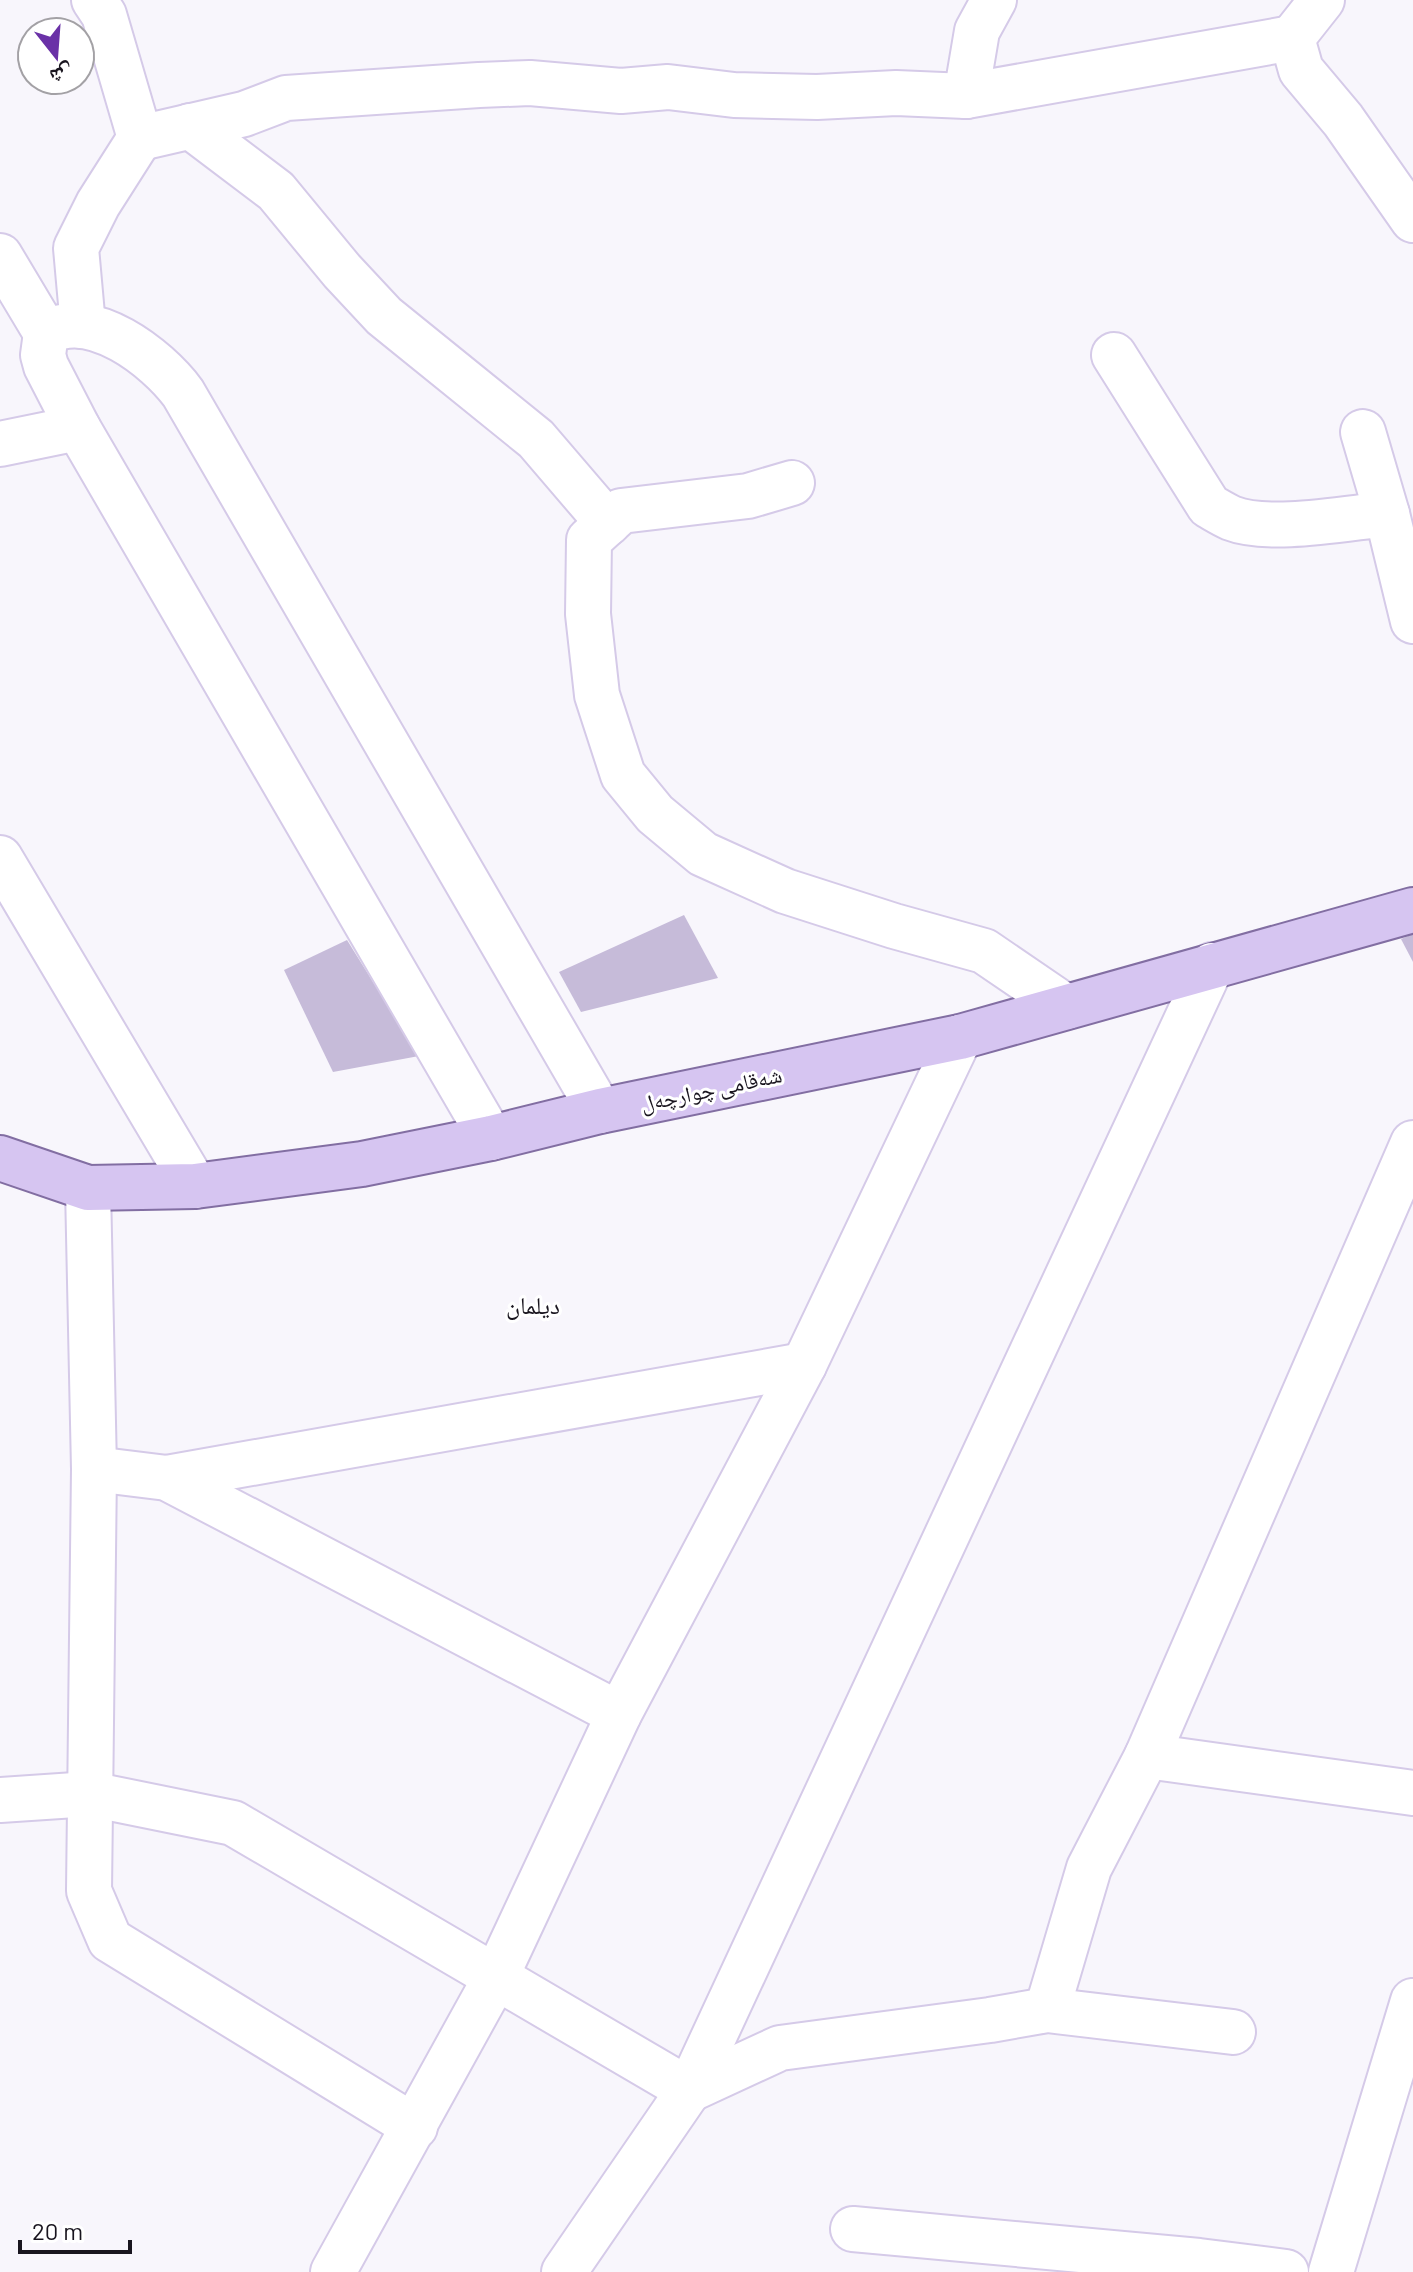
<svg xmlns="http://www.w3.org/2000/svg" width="1413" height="2272" font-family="Barlow,'Noto Naskh Arabic',sans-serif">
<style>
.building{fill:#c6bbd9}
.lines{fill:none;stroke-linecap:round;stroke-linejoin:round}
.minor-casing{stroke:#d5cae8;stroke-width:48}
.major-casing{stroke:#826ea2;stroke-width:48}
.minor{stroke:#fff;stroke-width:44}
.major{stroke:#d6c5f1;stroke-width:44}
.labels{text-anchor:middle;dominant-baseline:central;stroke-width:6;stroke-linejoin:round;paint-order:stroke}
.street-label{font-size:22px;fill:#19151f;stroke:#fff}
.neighbourhood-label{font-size:24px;fill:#19151f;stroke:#fff}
</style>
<rect width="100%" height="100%" fill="#f8f6fc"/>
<g class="building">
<polygon points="684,915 718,978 581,1012 559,972"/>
<polygon points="1413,934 1413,962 1401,939"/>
<polygon points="347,940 419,1056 333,1072 284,970"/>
</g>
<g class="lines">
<g class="minor-casing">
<g id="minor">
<polyline points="1322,0 1292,38 1301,70 1343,120 1413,220"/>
<polyline points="966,96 977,31 994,0"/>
<polyline points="190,126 276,191 342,271 384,316 536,439 608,523"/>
<polyline points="140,138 244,114 286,98 479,85 530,83 621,91 668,87 734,95 817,97 896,93 966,96 1292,38"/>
<polyline points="0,256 46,333"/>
<polyline points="83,326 76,248 98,204 140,138 104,15 94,0"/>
<path d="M 1114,355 L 1209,506 C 1216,510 1224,515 1231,518 C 1269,533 1346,518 1387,514"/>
<polyline points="1363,432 1387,514 1413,621"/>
<polyline points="0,444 78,428"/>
<polyline points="792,483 748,496 621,511 589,540 588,614 597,695 623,775 655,814 703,854 785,891 894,926 984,951 1066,1007"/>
<polyline points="0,858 195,1186"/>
<path d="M 491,1138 L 78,428 L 46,366 L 43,355 L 46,333 C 91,306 157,358 183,393 L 600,1111"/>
<polyline points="88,1188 94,1469 89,1891 110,1940 415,2127"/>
<polyline points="94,1469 167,1478 619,1714"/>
<polyline points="167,1478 804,1365"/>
<polyline points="1147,1756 1413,1793"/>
<polyline points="0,1800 90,1794 233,1823 689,2090 780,2048 990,2020 1047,2010 1233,2032"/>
<polyline points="1047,2010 1089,1868 1147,1756 1413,1143"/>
<polyline points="853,2229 1199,2261 1286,2272"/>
<polyline points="333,2272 496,1977 619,1714 804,1365 960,1037"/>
<polyline points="564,2272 689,2090 1212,965"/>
<polyline points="1331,2272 1413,2001"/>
</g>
</g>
<g class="major-casing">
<polyline id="major" points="0,1158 88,1188 195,1186 362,1164 491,1138 600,1111 960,1037 1413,910"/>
</g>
<use href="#minor" class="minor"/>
<use href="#major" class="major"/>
</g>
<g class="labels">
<g class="street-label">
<text transform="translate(711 1088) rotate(-12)">شەقامی چوارچەل</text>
</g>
<g class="neighbourhood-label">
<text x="533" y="1304">دیلمان</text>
</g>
</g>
<g transform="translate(56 56) rotate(163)"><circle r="38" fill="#ffffff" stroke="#a3a1a5" stroke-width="2"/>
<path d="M0-6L14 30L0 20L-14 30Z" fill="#6a31a7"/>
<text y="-12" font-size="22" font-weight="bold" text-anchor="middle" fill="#19151f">ش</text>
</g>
<path d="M20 2240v12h110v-12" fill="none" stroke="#19151f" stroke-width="4"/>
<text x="32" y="2240" font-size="24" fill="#19151f" stroke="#ffffff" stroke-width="6" paint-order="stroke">20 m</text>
</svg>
